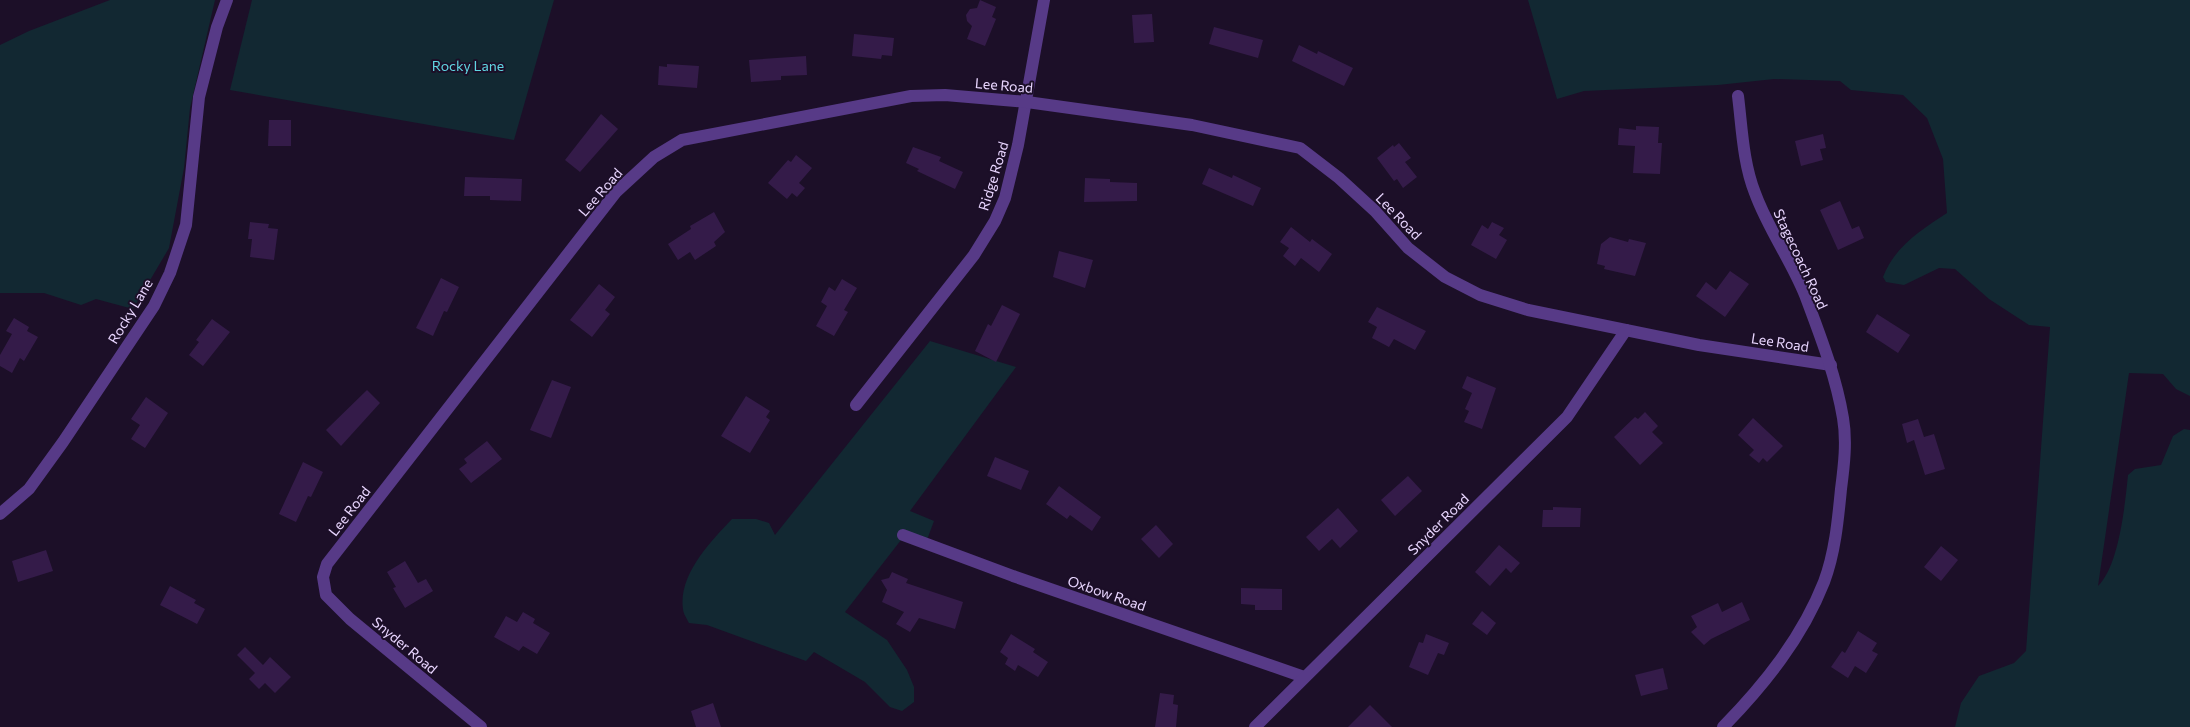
<svg xmlns="http://www.w3.org/2000/svg" width="2190" height="727" font-family="Commissioner,sans-serif">
<style>
.green{fill:#122832}
.building{fill:#341b49}
.lines{fill:none;stroke-linecap:round;stroke-linejoin:round}
.minor{stroke:#573a87;stroke-width:12}
.labels{text-anchor:middle;dominant-baseline:central;stroke-width:4;stroke-linejoin:round;paint-order:stroke}
.park-label{font-size:14px;fill:#60d6e2;stroke:#1c0f28}
.street-label{font-size:14px;fill:#e9d6ff;stroke:#1c0f28}
</style>
<rect width="100%" height="100%" fill="#1c0f28"/>
<g class="green">
<polygon points="110,0 215,0 190,108 184,168 169,248 133,309 96,299 81,305 44,293 0,293 0,45 29,31"/>
<polygon points="252,0 554,0 514,140 230,90"/>
<path d="M 1528,0 L 2190,0 L 2190,396 L 2176,389 L 2163,374 L 2129,373 L 2098,586 C 2119,566 2125,505 2128,475 L 2135,469 L 2161,465 L 2173,436 L 2184,429 L 2190,430 L 2190,727 L 1955,727 L 1961,703 L 1979,676 L 2014,663 L 2026,651 L 2050,327 L 2029,325 L 1989,299 L 1955,269 L 1939,268 L 1904,285 L 1886,282 L 1883,277 C 1895,246 1921,230 1947,213 L 1943,159 L 1927,118 L 1903,95 L 1851,90 L 1840,81 L 1774,79 L 1718,85 L 1584,91 L 1557,99 Z"/>
<path d="M 930,341 L 1016,367 L 910,511 L 934,521 L 924,548 L 901,540 L 845,612 L 887,640 L 907,670 L 914,687 L 914,702 L 902,711 L 890,707 L 865,682 L 814,652 L 806,661 L 707,625 L 689,623 C 687,619 683,613 683,609 C 678,575 711,541 732,519 L 756,519 L 769,523 L 775,535 Z"/>
</g>
<g class="building">
<polygon points="980,0 996,7 992,17 996,19 985,46 967,39 972,26 967,21 966,15 970,9 977,8"/>
<polygon points="1152,14 1154,42 1134,43 1132,15"/>
<polygon points="1214,27 1263,40 1258,58 1209,44"/>
<polygon points="854,34 894,38 892,56 882,55 881,59 852,56"/>
<polygon points="1299,45 1317,54 1318,51 1353,68 1344,86 1292,61"/>
<polygon points="806,56 807,75 781,76 781,80 751,82 749,60"/>
<polygon points="667,64 699,66 697,88 658,85 659,66 667,67"/>
<polygon points="601,114 618,129 580,172 565,160"/>
<polygon points="269,120 291,120 291,146 268,146"/>
<polygon points="1636,126 1659,127 1658,143 1662,143 1660,174 1633,173 1635,146 1618,145 1619,128 1636,130"/>
<polygon points="1823,134 1826,148 1820,149 1823,160 1801,166 1795,141"/>
<polygon points="1399,143 1411,158 1405,162 1417,177 1403,188 1397,179 1394,181 1377,158 1393,145 1394,147"/>
<polygon points="913,147 941,157 939,161 963,172 955,189 917,171 919,169 906,163"/>
<polygon points="796,155 812,168 799,183 805,188 797,197 792,193 787,199 768,183 788,160 791,162"/>
<polygon points="1209,168 1232,178 1233,175 1261,188 1253,206 1202,184"/>
<polygon points="465,177 522,179 521,201 490,200 490,196 464,196"/>
<polygon points="1085,178 1110,179 1110,182 1137,183 1137,201 1084,202"/>
<polygon points="1840,201 1852,229 1859,226 1864,238 1838,250 1820,210"/>
<polygon points="714,212 725,232 714,242 716,246 695,260 690,252 678,260 668,244 691,229 690,226"/>
<polygon points="250,222 269,224 268,228 278,229 274,260 250,257 252,239 248,239"/>
<polygon points="1492,222 1504,228 1499,235 1507,240 1496,259 1471,245 1482,225 1488,229"/>
<polygon points="1291,227 1310,242 1312,239 1332,254 1319,272 1301,258 1295,266 1283,256 1289,248 1280,242"/>
<polygon points="1610,237 1628,242 1629,239 1646,243 1635,276 1604,269 1605,266 1597,264 1601,244"/>
<polygon points="1059,251 1093,260 1085,288 1053,277"/>
<polygon points="1730,271 1749,284 1725,317 1696,296 1706,282 1716,290"/>
<polygon points="441,278 459,287 447,312 444,311 433,336 416,328"/>
<polygon points="842,279 857,288 844,310 848,312 834,336 816,326 827,306 821,302 829,287 835,291"/>
<polygon points="599,284 615,297 605,310 610,314 592,337 570,320"/>
<polygon points="1002,305 1020,314 996,362 975,351 988,324 991,326"/>
<polygon points="1377,307 1426,331 1415,350 1394,339 1389,347 1372,338 1377,327 1368,322"/>
<polygon points="1877,314 1910,335 1898,353 1866,332"/>
<polygon points="14,318 29,327 27,331 38,337 24,361 20,358 12,373 0,366 0,355 12,334 6,331"/>
<polygon points="212,319 230,332 203,366 189,355 199,342 196,340"/>
<polygon points="1467,376 1496,388 1482,429 1464,422 1469,411 1465,409 1472,393 1462,388"/>
<polygon points="552,380 571,387 551,438 530,430"/>
<polygon points="367,390 380,403 341,446 326,430"/>
<polygon points="746,396 770,411 766,417 770,420 750,453 721,436"/>
<polygon points="146,397 168,413 145,448 131,439 140,425 131,419"/>
<polygon points="1645,412 1658,426 1652,432 1663,443 1640,465 1614,437 1635,417 1638,419"/>
<polygon points="1753,418 1783,446 1767,462 1763,458 1759,463 1749,455 1754,450 1738,435"/>
<polygon points="1918,419 1924,437 1934,434 1945,469 1925,475 1914,440 1907,443 1902,424"/>
<polygon points="487,441 502,459 471,483 459,469 467,463 464,459"/>
<polygon points="995,457 1029,471 1021,490 987,476"/>
<polygon points="303,462 323,472 311,497 308,496 296,522 279,514"/>
<polygon points="1408,476 1422,491 1395,516 1381,500"/>
<polygon points="1059,486 1101,517 1092,531 1070,515 1067,519 1046,504"/>
<polygon points="1553,507 1581,508 1580,527 1542,527 1543,510 1553,510"/>
<polygon points="1338,508 1358,531 1340,548 1332,539 1319,551 1306,537"/>
<polygon points="1156,525 1173,544 1159,558 1141,539"/>
<polygon points="1499,545 1520,563 1511,573 1506,568 1490,586 1475,572"/>
<polygon points="1941,546 1958,560 1941,581 1924,567"/>
<polygon points="46,550 53,571 18,582 12,561"/>
<polygon points="405,561 418,583 426,579 433,591 405,608 393,588 396,587 387,572"/>
<polygon points="892,572 908,579 906,583 963,602 955,629 919,618 910,632 896,624 904,612 882,602 887,590 881,580 889,578"/>
<polygon points="170,586 196,600 194,603 205,609 197,624 160,605"/>
<polygon points="1241,588 1282,589 1282,610 1255,610 1255,605 1241,604"/>
<polygon points="1742,602 1750,620 1711,639 1704,645 1691,632 1697,627 1691,616 1718,603 1722,612"/>
<polygon points="1482,611 1496,623 1487,635 1472,624"/>
<polygon points="523,612 535,619 533,623 550,633 537,654 523,646 519,651 494,637 506,616 517,622"/>
<polygon points="1858,631 1877,643 1872,651 1878,654 1866,673 1855,666 1848,678 1831,667 1842,651 1845,653"/>
<polygon points="1011,634 1035,649 1033,652 1048,662 1038,677 1018,665 1015,671 1005,664 1008,658 1000,652"/>
<polygon points="1426,634 1449,643 1444,655 1438,653 1428,675 1409,667 1419,642 1423,643"/>
<polygon points="245,647 263,665 270,657 291,677 275,693 265,683 259,689 249,679 255,673 237,655"/>
<polygon points="1663,668 1668,689 1641,696 1635,675"/>
<polygon points="1160,693 1174,695 1173,704 1178,705 1176,727 1155,727"/>
<polygon points="713,703 721,727 696,727 691,711"/>
<polygon points="1370,705 1392,727 1348,727"/>
</g>
<g class="lines">
<g class="minor">
<polyline points="856,405 974,255 995,221 1005,198 1018,145 1044,0"/>
<polyline points="0,514 29,489 63,442 154,306 170,273 186,225 199,97 217,27 227,0"/>
<polyline points="903,535 1013,576 1304,677"/>
<polyline points="481,727 350,619 326,595 323,577 327,564 616,192 654,157 682,140 911,96 945,95 1027,102 1192,125 1300,148 1339,178 1375,211 1408,248 1445,277 1480,295 1528,310 1699,345 1831,365"/>
<polyline points="1255,727 1567,417 1626,330"/>
<path d="M 1723,727 C 1764,685 1802,638 1824,582 C 1835,553 1838,520 1841,489 C 1844,466 1847,441 1843,418 C 1836,376 1820,335 1805,295 C 1791,260 1768,229 1755,193 C 1743,163 1742,128 1738,96"/>
</g>
</g>
<g class="labels">
<g class="park-label">
<text x="468" y="65">Rocky Lane</text>
</g>
<g class="street-label">
<text transform="translate(1004 85) rotate(5)">Lee Road</text>
<text transform="translate(993 176) rotate(-73)">Ridge Road</text>
<text transform="translate(600 192) rotate(-49)">Lee Road</text>
<text transform="translate(1399 216) rotate(46)">Lee Road</text>
<text transform="translate(1801 259) rotate(65)">Stagecoach Road</text>
<text transform="translate(130 311) rotate(-59)">Rocky Lane</text>
<text transform="translate(1780 342) rotate(9)">Lee Road</text>
<text transform="translate(349 511) rotate(-52)">Lee Road</text>
<text transform="translate(1438 524) rotate(-45)">Snyder Road</text>
<text transform="translate(1107 593) rotate(19)">Oxbow Road</text>
<text transform="translate(405 645) rotate(40)">Snyder Road</text>
</g>
</g>
</svg>
